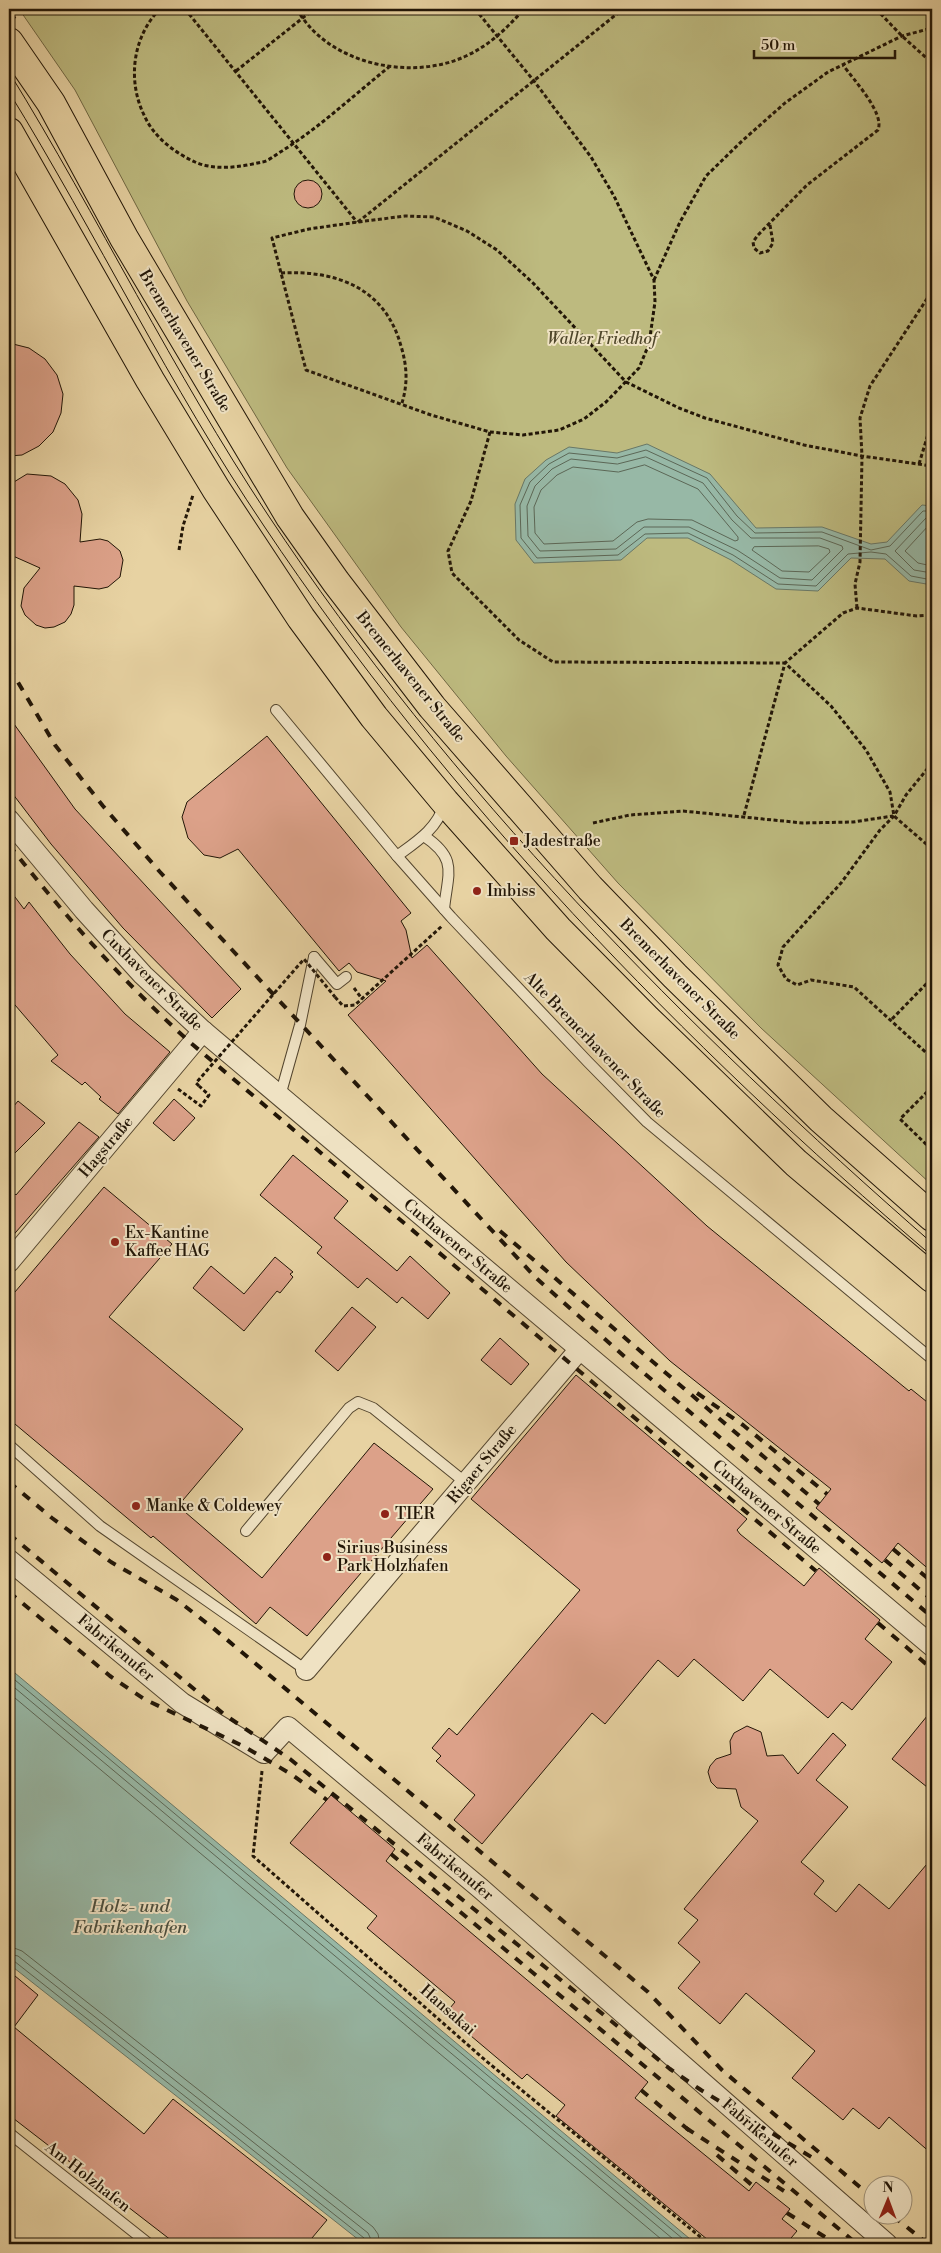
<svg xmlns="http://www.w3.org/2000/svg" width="941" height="2253" font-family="'Libre Bodoni',serif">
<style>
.green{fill:#bdba7f;stroke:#706843}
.water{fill:#97b8a6;stroke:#687766}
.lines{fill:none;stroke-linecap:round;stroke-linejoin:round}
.shore{stroke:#5c6756;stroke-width:1}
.building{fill:#dca189;stroke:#221607}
.service-casing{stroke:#53452e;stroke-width:12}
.minor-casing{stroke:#53452e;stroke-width:22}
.primary-casing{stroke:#221607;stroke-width:30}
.path{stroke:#221607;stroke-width:3;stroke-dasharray:4 2.5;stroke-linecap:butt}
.service{stroke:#efe2c3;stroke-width:10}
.minor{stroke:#efe2c3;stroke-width:20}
.primary{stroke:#e7d2a2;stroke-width:28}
.tram{stroke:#221607;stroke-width:1}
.rail{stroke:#221607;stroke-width:4;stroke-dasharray:9 9;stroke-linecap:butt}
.path-bridge{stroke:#221607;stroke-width:3;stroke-dasharray:4 2.5;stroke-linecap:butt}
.poi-dot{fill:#8f2418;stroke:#efe2c3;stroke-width:2}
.labels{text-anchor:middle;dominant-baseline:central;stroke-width:4;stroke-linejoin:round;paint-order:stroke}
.park-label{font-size:16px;font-style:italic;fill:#50472b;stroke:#efe2c3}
.street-label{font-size:16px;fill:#221607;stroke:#efe2c3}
.poi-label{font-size:16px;fill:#221607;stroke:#efe2c3;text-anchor:start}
.water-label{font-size:18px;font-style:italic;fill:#4b4f3f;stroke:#efe2c3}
</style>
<rect width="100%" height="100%" fill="#e7d2a2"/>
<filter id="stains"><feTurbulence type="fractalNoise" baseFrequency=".004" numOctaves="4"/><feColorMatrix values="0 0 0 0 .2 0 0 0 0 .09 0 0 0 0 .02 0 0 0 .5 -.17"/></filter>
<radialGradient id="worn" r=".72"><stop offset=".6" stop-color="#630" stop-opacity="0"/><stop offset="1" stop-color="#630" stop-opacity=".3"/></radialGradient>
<polygon class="green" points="19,9 932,9 932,1185 761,1028 618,883 506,756 401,627 287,468 187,301 75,90"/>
<g class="water">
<polygon points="647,444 710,474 756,528 822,527 871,544 887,542 922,505 932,506 932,585 909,581 885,559 851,558 818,591 776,589 731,560 688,538 647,538 621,560 534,563 516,540 515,504 525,479 546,460 569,447 617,453"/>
<polygon points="9,1668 696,2244 364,2244 9,1964"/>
</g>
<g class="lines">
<g class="shore">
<polygon points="646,457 703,483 732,520 751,538 820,538 842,546 843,549 812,580 780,578 737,550 689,527 644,527 616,549 540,551 528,536 527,506 535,486 552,469 571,459 617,464"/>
<polygon points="645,465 698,489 738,537 738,540 735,541 692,520 648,519 637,522 613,541 544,544 535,533 534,507 541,490 557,475 573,467 618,472"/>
<polyline points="932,511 923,511 890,546 871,550 822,532 755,533 737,516 707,478 646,450 617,458 569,453 549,464 530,482 520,505 521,538 537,558 618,555 645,534 688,533 733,555 778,584 816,586 848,554 871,552 886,554 911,576 932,580"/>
<polyline points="932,517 926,518 895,551 914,570 932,573"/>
<polyline points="932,525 929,525 905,551 918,563 932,566"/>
<polygon points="819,546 829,549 830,552 809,572 782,571 752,550 754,547"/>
<polyline points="9,1675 689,2244"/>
<polyline points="9,1683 679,2244"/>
<polyline points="9,1693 667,2244"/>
<polyline points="9,1946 22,1951 373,2227 378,2234 380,2244"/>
<polyline points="9,1954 18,1956 368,2233 373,2244"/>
<polyline points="9,1960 14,1961 364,2238 366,2244"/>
</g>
</g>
<g class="building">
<circle cx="308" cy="194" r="14"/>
<polygon points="9,343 29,348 45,359 57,375 63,394 61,413 53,432 39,446 22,455 9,456"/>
<polygon points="27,474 51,476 65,484 78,500 82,514 80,542 100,539 108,541 120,551 123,560 120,577 108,587 99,589 74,586 74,605 71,614 65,622 54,627 45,628 36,625 25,615 21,606 24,588 40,568 13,556 9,552 9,485"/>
<polygon points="9,717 75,809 241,989 212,1018 123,928 51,844 9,789"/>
<polygon points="267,736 411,913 401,921 406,930 412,958 427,945 542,1074 707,1226 909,1391 911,1389 932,1406 932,1572 898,1543 882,1563 816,1508 831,1489 670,1361 566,1262 348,1015 386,981 357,972 349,963 339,971 238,849 220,858 204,855 188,838 182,817 187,802"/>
<polygon points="9,889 24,909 29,902 70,954 125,1014 170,1052 118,1114 99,1099 101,1097 85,1082 82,1085 51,1061 58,1055 9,998"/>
<polygon points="174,1099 195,1118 174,1141 153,1123"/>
<polygon points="18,1101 45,1123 9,1159 9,1112"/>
<polygon points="79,1122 99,1137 9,1240 9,1188 16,1195"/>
<polygon points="293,1155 348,1201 334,1218 397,1271 410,1256 450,1293 428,1319 402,1297 397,1303 367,1278 358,1288 317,1253 322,1247 260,1195"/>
<polygon points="104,1187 172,1244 109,1317 243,1429 178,1506 262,1578 374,1443 433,1489 307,1636 270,1607 256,1624 153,1536 151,1538 9,1419 9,1299"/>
<polygon points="275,1257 293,1272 290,1274 293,1277 280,1293 277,1291 244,1331 193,1288 211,1266 244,1294"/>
<polygon points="352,1307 376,1327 338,1371 315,1351"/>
<polygon points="500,1338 529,1364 511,1385 481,1360"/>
<polygon points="576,1375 747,1519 737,1530 740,1534 804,1586 819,1568 880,1620 865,1639 892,1662 852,1710 842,1702 828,1718 770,1669 743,1701 694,1659 678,1677 658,1660 605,1724 592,1713 482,1844 454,1820 475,1795 436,1761 441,1756 432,1748 449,1728 457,1735 580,1590 471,1499"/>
<polygon points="932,1710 932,1791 892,1759"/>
<polygon points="747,1726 761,1732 767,1756 783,1755 798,1774 833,1733 846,1745 816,1780 848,1807 801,1862 824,1881 814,1894 836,1912 859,1884 889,1909 932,1858 932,2154 889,2117 879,2129 853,2108 843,2120 792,2078 815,2051 746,1993 720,2024 678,1988 700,1962 678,1943 698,1920 684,1909 758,1821 741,1807 736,1789 717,1788 711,1782 708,1772 710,1766 716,1759 731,1754 730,1741 734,1733"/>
<polygon points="331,1795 395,1849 386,1861 648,2082 635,2098 749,2191 756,2182 790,2209 782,2219 797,2231 786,2244 713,2244 556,2116 565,2105 527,2074 522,2079 445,2014 455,2002 367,1928 377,1916 290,1843"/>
<polygon points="9,1971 38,1995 14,2027 144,2134 173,2099 327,2220 307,2244 176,2244 9,2115"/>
</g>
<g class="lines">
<g class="service-casing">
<g id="service">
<polyline points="276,710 397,856 451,917 588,1062 647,1122 932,1359"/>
<path d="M 424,836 C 458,859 448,872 444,909"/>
<path d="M 397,856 C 416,842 437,829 444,805"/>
<polyline points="314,957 337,984 346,977"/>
<polyline points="280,1096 300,1025 314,957"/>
<polyline points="9,1445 100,1526 306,1670"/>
<polyline points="246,1531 349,1408 358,1402 373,1408 466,1483"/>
<polyline points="9,2133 149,2244"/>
</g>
</g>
<g class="minor-casing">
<g id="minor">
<polyline points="9,820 84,910 143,975 203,1031 932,1646"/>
<polyline points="9,1262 203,1031"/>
<polyline points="9,1560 182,1703 264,1753 288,1727 480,1888 887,2244"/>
<polyline points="306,1670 580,1349"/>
</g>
</g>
<g class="primary-casing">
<g id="primary">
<polyline points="9,42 51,103 124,238 290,517 336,582 432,707 590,888 675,976 821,1119 932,1217"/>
<polyline points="9,132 150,380 216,489 301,618 374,717 445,802 558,929 647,1019 796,1163 932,1278"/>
</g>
</g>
<g class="path">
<path d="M 160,9 C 132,37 127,82 145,117 C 154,137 175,153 195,162 C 215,171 241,167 262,162 C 269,161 275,155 282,151 C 320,127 354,95 389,67"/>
<polyline points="185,9 357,222"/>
<path d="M 297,9 C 327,64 411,82 466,56 C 490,45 507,28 524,9"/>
<polyline points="475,9 534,81 591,157 614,196 654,280 655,302 649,344 639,368 606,402 584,419 559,430 523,435 490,432 431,415 306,370 272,238 309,229 358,222 405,216 434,217 467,231 497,250 533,283 626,382 679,408 705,418 804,445 862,456 932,466"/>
<polyline points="876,9 902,36 932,63"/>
<polyline points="9,10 16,20"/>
<polyline points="236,71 314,9"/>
<polyline points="358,222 623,9"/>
<path d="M 770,225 L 773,243 L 768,251 L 760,253 L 754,248 L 753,242 L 758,235 L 807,185 L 878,130 C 885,113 853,79 843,65"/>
<path d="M 281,273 C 337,270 385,288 401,346 C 407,366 408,383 402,403"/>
<polyline points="654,280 680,222 706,176 742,141 785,103 828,72 902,36 932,28"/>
<polyline points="490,432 471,501 448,551 452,573 519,640 553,662 785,663 831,706 866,750 890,792 894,816 932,849"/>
<polyline points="919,464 932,421"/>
<polyline points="179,550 183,526 193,495"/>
<polyline points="857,608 855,584 860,562 862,456 860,418 870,386 932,291"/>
<polyline points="932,763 906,795 894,816 880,830 841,883 783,947 778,965 786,979 797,985 811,980 854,987 932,1058"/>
<polyline points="744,815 785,663 843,613 857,608 917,616 932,615"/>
<polyline points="593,823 630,815 683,811 803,823 853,822 893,816"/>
<polyline points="354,988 362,999"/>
<polyline points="335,997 343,1006 355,1005 442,926"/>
<polyline points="892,1019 932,978"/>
<polyline points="932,1087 900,1119 932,1150"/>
<polyline points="178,1089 201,1106 209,1095 199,1086"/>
<polyline points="262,1771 253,1856 485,2060 709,2244"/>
</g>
<use href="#service" class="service"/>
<use href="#minor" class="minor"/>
<use href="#primary" class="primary"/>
<g class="tram">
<path d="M 9,72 C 99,218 173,372 268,515 C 450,790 685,1027 932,1243"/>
<path d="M 9,92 C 97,235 170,387 264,526 C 445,797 684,1045 932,1256"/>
</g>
<g class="rail">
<polyline points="9,667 55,745 103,806 160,872 536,1278 625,1357 932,1617"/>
<path d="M 9,845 C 65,916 125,984 192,1044 L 816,1571"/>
<polyline points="500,1231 819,1504"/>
<polyline points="697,1393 743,1425 827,1494"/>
<polyline points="9,1482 52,1518 111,1562 177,1600 213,1628 648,1992 722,2070 874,2199"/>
<polyline points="9,1534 225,1715 290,1759 670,2069 701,2090 813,2158"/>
<polyline points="893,1549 932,1582"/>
<polyline points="885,1560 932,1600"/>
<polyline points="9,1592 110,1676 144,1699 245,1747 291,1774 327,1800"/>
<polyline points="878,1623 932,1669"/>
<polyline points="391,1854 857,2244"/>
<polyline points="641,2090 691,2132"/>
<polyline points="686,2128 784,2191"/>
<polyline points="717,2155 753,2186"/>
<polyline points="787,2213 836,2244"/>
<polyline points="893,2216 928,2244"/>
</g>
<polyline class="path-bridge" points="199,1086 196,1083 304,959 335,997"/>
</g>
<g class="poi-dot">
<rect x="509" y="836" width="10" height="10" rx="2.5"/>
<circle cx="477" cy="891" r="5"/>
<circle cx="115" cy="1242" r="5"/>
<circle cx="136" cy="1506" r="5"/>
<circle cx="385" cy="1514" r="5"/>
<circle cx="327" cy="1557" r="5"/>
</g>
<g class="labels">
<g class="park-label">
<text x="602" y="339">Waller Friedhof</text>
</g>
<g class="street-label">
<text transform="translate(185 341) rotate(59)">Bremerhavener Straße</text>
<text transform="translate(411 677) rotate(51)">Bremerhavener Straße</text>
<text transform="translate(680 979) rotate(45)">Bremerhavener Straße</text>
<text transform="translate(152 980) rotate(45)">Cuxhavener Straße</text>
<text transform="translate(595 1045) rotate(46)">Alte Bremerhavener Straße</text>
<text transform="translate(106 1147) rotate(-50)">Hagstraße</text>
<text transform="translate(458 1246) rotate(40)">Cuxhavener Straße</text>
<text transform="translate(482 1464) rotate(-50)">Rigaer Straße</text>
<text transform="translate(767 1507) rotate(40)">Cuxhavener Straße</text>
<text transform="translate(116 1648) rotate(40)">Fabrikenufer</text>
<text transform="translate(455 1867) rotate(40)">Fabrikenufer</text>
<text transform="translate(448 2010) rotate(41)">Hansakai</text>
<text transform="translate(760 2133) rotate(41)">Fabrikenufer</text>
<text transform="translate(88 2177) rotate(38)">Am Holzhafen</text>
</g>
<g class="poi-label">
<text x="524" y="841">Jadestraße</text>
<text x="487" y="891">Imbiss</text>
<text x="125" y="1233">Ex-Kantine<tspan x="125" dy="18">Kaffee HAG</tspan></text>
<text x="146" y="1506">Manke &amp; Coldewey</text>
<text x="395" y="1514">TIER</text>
<text x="337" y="1548">Sirius Business<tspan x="337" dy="18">Park Holzhafen</tspan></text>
</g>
<g class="water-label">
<text x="130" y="1906">Holz- und<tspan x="130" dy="21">Fabrikenhafen</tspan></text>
</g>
</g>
<rect width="941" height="2253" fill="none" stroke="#e7d2a2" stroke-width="30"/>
<rect x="10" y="10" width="921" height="2233" fill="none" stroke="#221607" stroke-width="2.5"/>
<rect x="15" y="15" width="911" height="2223" fill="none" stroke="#221607"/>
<g transform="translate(888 2200) rotate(1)"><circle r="24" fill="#efe2c3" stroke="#9d9078"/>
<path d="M0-4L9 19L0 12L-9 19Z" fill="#8f2418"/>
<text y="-8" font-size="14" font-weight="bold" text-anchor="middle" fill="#221607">N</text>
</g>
<path d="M754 50v8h141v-8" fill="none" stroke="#221607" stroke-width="2.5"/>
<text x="761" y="50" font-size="15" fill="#221607" stroke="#efe2c3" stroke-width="4" paint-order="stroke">50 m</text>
<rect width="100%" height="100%" filter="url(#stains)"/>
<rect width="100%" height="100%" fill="url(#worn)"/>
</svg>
